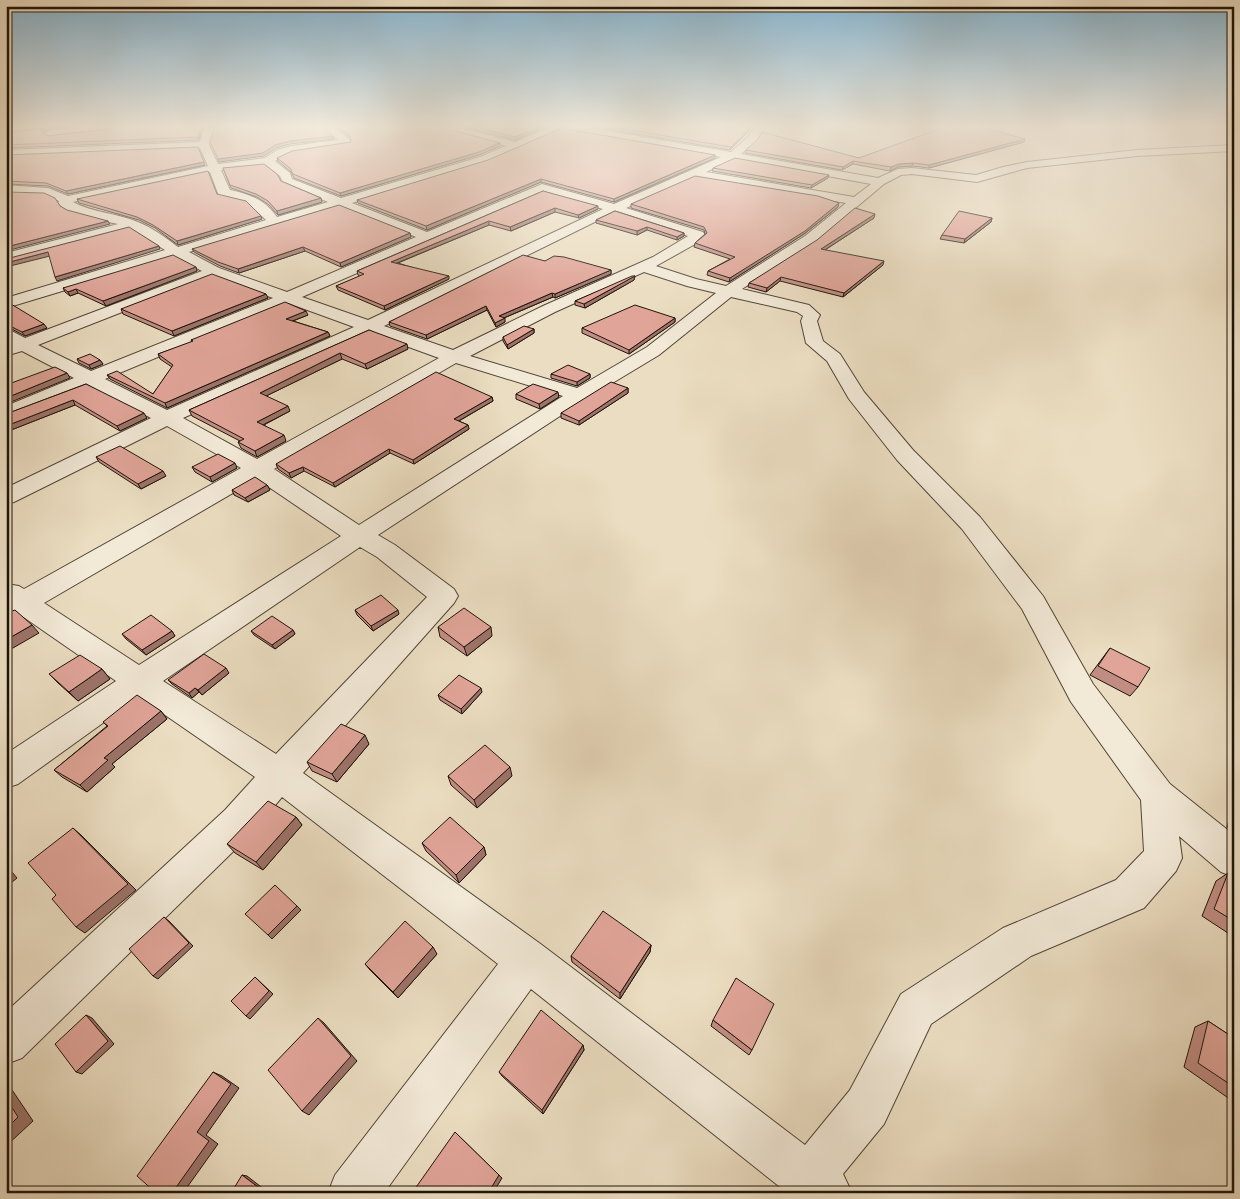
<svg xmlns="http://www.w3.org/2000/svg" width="1240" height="1199" font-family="'IM FELL French Canon',serif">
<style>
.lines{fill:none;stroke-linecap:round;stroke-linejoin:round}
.minor-casing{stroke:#514638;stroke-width:2}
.minor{fill:#f2e9d7;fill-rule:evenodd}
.wall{fill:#c18d83;stroke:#1e140b}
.shaded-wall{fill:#9d736a;stroke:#1e140b}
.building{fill:#e0a498;stroke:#1e140b}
</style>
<rect width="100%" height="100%" fill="#ebddc1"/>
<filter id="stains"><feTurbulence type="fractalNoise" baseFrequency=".004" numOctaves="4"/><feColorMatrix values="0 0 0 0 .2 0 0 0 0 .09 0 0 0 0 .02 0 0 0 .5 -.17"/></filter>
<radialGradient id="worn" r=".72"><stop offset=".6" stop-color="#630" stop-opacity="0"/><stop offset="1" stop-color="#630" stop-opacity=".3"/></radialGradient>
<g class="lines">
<g class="minor-casing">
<g id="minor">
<polygon points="23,126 49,126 44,129 6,134 6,128"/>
<polygon points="93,126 122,126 117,129 49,137 44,134 49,131"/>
<path d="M 205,126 L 215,126 L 209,145 L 218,164 L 265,158 L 277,150 L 291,146 L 338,140 L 322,126 L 333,126 L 350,140 L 350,144 L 292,152 L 275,161 L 290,173 L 292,179 L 341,198 L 480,157 L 506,146 L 441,128 L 439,126 L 455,126 L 515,142 L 552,126 L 579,126 L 731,152 L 748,137 L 755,126 L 765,126 L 756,141 L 741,154 L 878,178 L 898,169 L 912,168 L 976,175 L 1003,167 L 1027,162 L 1137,150 L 1234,145 L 1234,151 L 1137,156 L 1027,168 L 977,182 L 912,174 L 901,175 L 884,184 L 815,242 L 742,289 L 809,305 L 820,315 L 817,321 L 823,341 L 840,354 L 864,392 L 913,450 L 980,517 L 1043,596 L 1093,684 L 1170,784 L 1234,835 L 1234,877 L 1221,872 L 1179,836 L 1182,858 L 1176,871 L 1144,908 L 1031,956 L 931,1024 L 884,1124 L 843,1174 L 852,1193 L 778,1193 L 780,1187 L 531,989 L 384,1193 L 328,1193 L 335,1175 L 498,964 L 282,797 L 251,834 L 22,1058 L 6,1064 L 6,1012 L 225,810 L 255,777 L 139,697 L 18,784 L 6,788 L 6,754 L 116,681 L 22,616 L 6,622 L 6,584 L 19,586 L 24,589 L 241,468 L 167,426 L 14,502 L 6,504 L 6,488 L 151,418 L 89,386 L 6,419 L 6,406 L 74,378 L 22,351 L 12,354 L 6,353 L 6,345 L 10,344 L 6,341 L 6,328 L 25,338 L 202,271 L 175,257 L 6,308 L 6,298 L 165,250 L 131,229 L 6,262 L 6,253 L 118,224 C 100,220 70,217 58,203 L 59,201 L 46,195 L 6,193 L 6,185 L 48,188 L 68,196 L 208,166 L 200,148 L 6,156 L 6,150 L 200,142 ZM 562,129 L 721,157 L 614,204 L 542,184 L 427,232 L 352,203 L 488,161 ZM 734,159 L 871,184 L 854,197 L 706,172 ZM 266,165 L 280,176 L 283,183 L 328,202 L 277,217 C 265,200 250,194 230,190 L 221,170 ZM 210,172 L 219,196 L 248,203 L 266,220 L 178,247 C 165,237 153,228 138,222 C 117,213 93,213 73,202 ZM 695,177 L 846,203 L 805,236 L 726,286 L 696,279 L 656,266 L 697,243 L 705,235 L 703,232 L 626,208 ZM 543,192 L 603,209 L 368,320 L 302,297 ZM 340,206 L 416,237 L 287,292 L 219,268 L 189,252 ZM 615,212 L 688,236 L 653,257 L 543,306 L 453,350 L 384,326 ZM 644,272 L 687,286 L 716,293 L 647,347 L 577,388 L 470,356 L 555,312 ZM 214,276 L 273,298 L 91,371 L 38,345 ZM 731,297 L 797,312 L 803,316 L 801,321 L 806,343 L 827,361 L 849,399 L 897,460 L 962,529 L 1022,609 L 1071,702 L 1141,800 L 1144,851 L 1116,880 L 1003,928 L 901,994 L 850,1090 L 805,1145 L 542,945 L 303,773 L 454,603 L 458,596 L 454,589 L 395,545 L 378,535 L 586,399 L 659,355 ZM 288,303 L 354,327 L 167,410 L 105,379 ZM 370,333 L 439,358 L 257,459 L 183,418 ZM 456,363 L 563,396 L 359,525 L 274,469 ZM 257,479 L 341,536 L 139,665 L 44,603 ZM 360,547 L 377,557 L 427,597 L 276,754 L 163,681 Z"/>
</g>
</g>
<use href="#minor" class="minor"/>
</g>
<g class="wall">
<polygon points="46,126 77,126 49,129 43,133 47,136 116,128 119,126 203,126 199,140 6,148 6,133 43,128"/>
<polygon points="335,126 439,126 440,127 500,146 479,155 341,196 294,178 291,172 278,161 277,158 351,142 351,138"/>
<polygon points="462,126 548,126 515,140"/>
<polygon points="590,126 740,126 750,129 749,131 730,150"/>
<polygon points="1024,142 929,168 912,166 898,167 890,171 853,164 842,170 745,153 746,150 859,158"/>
<polygon points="6,155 205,165 68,194 48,186 6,184"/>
<polygon points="715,155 715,158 614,202 541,182 427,230 358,203 357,200"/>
<polygon points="223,168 281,181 321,198 322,202 278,215 269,205 257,197 231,188"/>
<polygon points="713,168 828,178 811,188 712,171"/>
<polygon points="543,191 598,209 579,218 555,212 511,231 489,225 398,263 449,279 385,310 338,290 336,286 360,276 358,275 357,271"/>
<polygon points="217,194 262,219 178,245 155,228 139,220 79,203 77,199"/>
<polygon points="631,204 838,207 804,234 729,282 707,275 708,271 730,259 694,247 695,243 705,234 704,230 631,208"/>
<polygon points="615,211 684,233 684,236 677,240 647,230 637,235 596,223 596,220"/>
<polygon points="874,218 825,250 883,265 843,297 780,281 766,292 748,287 749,283"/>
<polygon points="992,218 991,222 964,243 940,239 942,235"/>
<polygon points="410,233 411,237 341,267 305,251 239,273 220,266 194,252 192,249"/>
<polygon points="545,261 611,270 611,274 555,298 553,297 504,318 505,322 496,327 487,310 427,339 390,326 389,322"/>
<polygon points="196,267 197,271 106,306 78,293 70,296 65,292 63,288"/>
<polygon points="635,276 634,280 585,308 575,305 575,301"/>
<polygon points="268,298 174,336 123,314 121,309"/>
<polygon points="6,305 47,328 25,336 6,326"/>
<polygon points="308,315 293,321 328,332 330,336 167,408 110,379 107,375 153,394 172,367 160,359 158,354 192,342 191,340"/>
<polygon points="675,318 675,322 629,354 582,333 582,328"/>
<polygon points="534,329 534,333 508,349 503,341 503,337"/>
<polygon points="369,330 408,349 367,369 342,359 266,396 290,411 264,425 286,441 257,457 241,448 238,442 240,441 192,416 189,410"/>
<polygon points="77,359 100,360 103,364 91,369 79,363"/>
<polygon points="551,374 590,374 590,378 577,386 551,378"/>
<polygon points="86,384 147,418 120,431 75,405 6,432 6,414"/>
<polygon points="628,388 628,393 579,425 561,418 561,413"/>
<polygon points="516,394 559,397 540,409 516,399"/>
<polygon points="492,397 493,401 459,421 468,425 469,429 414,464 390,453 335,487 304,471 291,478 278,469 276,464"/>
<polygon points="96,457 166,476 141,489 99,462"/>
<polygon points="192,467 237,468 212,482 195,472"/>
<polygon points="267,485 270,490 248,502 234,495 232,490"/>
<polygon points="355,610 399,614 373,631 357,615"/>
<polygon points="438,627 492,636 467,656 440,637"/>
<polygon points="293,630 295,634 275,649 254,635 251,631"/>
<polygon points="172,631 175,636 146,655 126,639 122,634"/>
<polygon points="1110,648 1138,687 1130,696 1090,675"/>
<polygon points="102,669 110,679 78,701 58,683 49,674"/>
<polygon points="229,673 202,695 199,692 192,698 172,684 168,680"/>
<polygon points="482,692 462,714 440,700 438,695"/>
<polygon points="161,711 167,719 112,764 115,767 87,792 62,777 54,770 107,726 103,722"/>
<polygon points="369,744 337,782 312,771 307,762"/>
<polygon points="448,776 512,776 477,808 451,785"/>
<polygon points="1234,803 1234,831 1227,827"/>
<polygon points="296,817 302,825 263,870 235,853 227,844"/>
<polygon points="422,843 484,847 486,855 459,883 426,851"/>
<polygon points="1228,873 1234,877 1234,937 1202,916 1216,881"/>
<polygon points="651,945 650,952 620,999 572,962 571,956"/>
<polygon points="437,954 398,998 370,970 365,964"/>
<polygon points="713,1020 752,1050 749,1055 711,1026"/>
<polygon points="1208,1021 1234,1038 1234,1102 1184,1067 1195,1027"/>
<polygon points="583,1045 584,1050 543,1114 502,1076 499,1072"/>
</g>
<g class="shaded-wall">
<polygon points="47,126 77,126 49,129 42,133 41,130"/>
<polygon points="201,126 203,126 199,140 198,137"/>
<polygon points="541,126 548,126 515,140 515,137"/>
<polygon points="750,129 749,131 730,150 731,147"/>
<polygon points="333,136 334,139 290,144 276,148 264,156 219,162 218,159 290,141"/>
<polygon points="1025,139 1024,142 929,168 929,165"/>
<polygon points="500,143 500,146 479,155 341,196 340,193"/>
<polygon points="715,155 715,158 614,202 614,199"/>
<polygon points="853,161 853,164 842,170 843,167"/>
<polygon points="204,162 205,165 68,194 66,191"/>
<polygon points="913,163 912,166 898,167 890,171 891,167 899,164"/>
<polygon points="829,175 828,178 811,188 812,185"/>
<polygon points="541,179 541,182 427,230 426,226"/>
<polygon points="321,198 322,202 278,215 277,211"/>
<polygon points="839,203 838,207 804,234 729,282 730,278"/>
<polygon points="598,206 598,209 579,218 578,215"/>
<polygon points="555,208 555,212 511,231 510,227"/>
<polygon points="875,214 874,218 820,253 821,249"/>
<polygon points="261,216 262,219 178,245 177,241"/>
<polygon points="992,218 991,222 964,243 965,239"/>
<polygon points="108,221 110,224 6,251 6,247"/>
<polygon points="489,221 489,225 392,265 391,262"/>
<polygon points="647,227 647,230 637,235 637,231"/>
<polygon points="410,233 411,237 341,267 340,263"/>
<polygon points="684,233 684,236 677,240 677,237"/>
<polygon points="159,246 160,249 57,281 55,277"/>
<polygon points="303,247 305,251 239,273 238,269"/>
<polygon points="48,252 50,256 6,267 6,263"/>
<polygon points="884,261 883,265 843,297 844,293"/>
<polygon points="196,267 197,271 106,306 103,301"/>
<polygon points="611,270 611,274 555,298 555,294"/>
<polygon points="449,276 449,279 385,310 384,306"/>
<polygon points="635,276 634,280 585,308 584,304"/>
<polygon points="781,277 780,281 766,292 767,288"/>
<polygon points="76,289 78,293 70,296 68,292"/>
<polygon points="552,293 553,297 499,320 499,316"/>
<polygon points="266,294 268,298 174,336 172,331"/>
<polygon points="486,306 487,310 427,339 426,335"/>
<polygon points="306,311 308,315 287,323 286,319"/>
<polygon points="505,318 505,322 496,327 495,323"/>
<polygon points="675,318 675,322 629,354 629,350"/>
<polygon points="44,324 47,328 25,336 22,332"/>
<polygon points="534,329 534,333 508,349 507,345"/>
<polygon points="328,332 330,336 167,408 165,403"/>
<polygon points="407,344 408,349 367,369 365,364"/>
<polygon points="340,353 342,359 262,398 260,393"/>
<polygon points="100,360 103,364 91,369 89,365"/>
<polygon points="67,373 70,378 6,404 6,398"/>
<polygon points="590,374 590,378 577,386 577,382"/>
<polygon points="628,388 628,393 579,425 579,421"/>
<polygon points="558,392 559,397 540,409 539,404"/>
<polygon points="492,397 493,401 455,423 454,419"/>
<polygon points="73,400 75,405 6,432 6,426"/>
<polygon points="288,406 290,411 259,427 257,422"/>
<polygon points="144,413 147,418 120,431 117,426"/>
<polygon points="468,425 469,429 414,464 413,460"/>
<polygon points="284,435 286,441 257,457 255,451"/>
<polygon points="389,449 390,453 335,487 333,483"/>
<polygon points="235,463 237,468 212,482 210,477"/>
<polygon points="303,467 304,471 291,478 289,473"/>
<polygon points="163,471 166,476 141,489 138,484"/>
<polygon points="267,485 270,490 248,502 245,498"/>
<polygon points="398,610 399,614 373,631 371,626"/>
<polygon points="32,625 39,633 6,652 6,640"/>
<polygon points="491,627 492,636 467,656 464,647"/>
<polygon points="293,630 295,634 275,649 272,645"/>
<polygon points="172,631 175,636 146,655 142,650"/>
<polygon points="226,668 229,673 202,695 198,690"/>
<polygon points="102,669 110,679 78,701 69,692"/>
<polygon points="195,688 199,692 192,698 189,693"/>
<polygon points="481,688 482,692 462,714 461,709"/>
<polygon points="161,711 167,719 112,764 115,767 87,792 80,785 104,758"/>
<polygon points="365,735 369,744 337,782 332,774"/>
<polygon points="510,767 512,776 477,808 474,800"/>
<polygon points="296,817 302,825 263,870 256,862"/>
<polygon points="73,828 81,835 136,890 85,933 76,927"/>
<polygon points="484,847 486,855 459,883 456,875"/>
<polygon points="6,865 17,878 6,887"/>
<polygon points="297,906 301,910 272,939 268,935"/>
<polygon points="164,917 169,921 193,946 158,979 153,976"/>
<polygon points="651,945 650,952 620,999 620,993"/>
<polygon points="433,947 437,954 398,998 393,992"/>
<polygon points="255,977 273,994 250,1019 246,1016"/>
<polygon points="86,1015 92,1018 114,1044 82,1074 76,1072"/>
<polygon points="318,1018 324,1023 357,1061 309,1115 302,1111"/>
<polygon points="583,1045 584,1050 543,1114 542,1110"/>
<polygon points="213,1072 222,1076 239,1088 206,1135 218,1144 183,1193 172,1193 197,1132"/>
<polygon points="6,1081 33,1121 6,1146"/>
<polygon points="459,1136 502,1178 493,1193 488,1193"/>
<polygon points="242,1175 247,1176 269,1193 266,1193"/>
</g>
<g class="building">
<polygon points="46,126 51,126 47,126 41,130 47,136 116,128 119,126 201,126 198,137 6,145 6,133 43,128"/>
<polygon points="215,126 322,126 333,136 290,141 275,145 263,153 218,159 210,142"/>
<polygon points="338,126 439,126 440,127 500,143 479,152 340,193 293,174 290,168 277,158 292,151 351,142 350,136"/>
<polygon points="472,126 541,126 515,137"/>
<polygon points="606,126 740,126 750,129 731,147"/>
<polygon points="947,126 978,126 1025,139 929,165 913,163 899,164 891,167 853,161 843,167 746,150 758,139 762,132 859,158"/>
<polygon points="562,128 715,155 614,199 541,179 426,226 357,200 488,160"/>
<polygon points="198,147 204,162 66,191 46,183 6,181 6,155"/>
<polygon points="735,158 829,175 812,185 713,168"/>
<polygon points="264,164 277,174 281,181 321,198 277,211 268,201 256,194 230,185 223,168"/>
<polygon points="208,171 217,194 246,201 261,216 177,241 153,225 137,217 77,199"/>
<polygon points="695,176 818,196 839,203 805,231 730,278 708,271 735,257 695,243 707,233 704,227 631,204"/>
<polygon points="543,191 598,206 578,215 555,208 510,227 489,221 391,262 449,276 384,306 336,286 364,274 357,271"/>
<polygon points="6,192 44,193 55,198 60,206 67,210 108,221 6,247"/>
<polygon points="339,205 410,233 340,263 303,247 238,269 218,262 192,249"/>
<polygon points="855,208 875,214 821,249 884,261 844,293 781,277 767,288 749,283 817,240"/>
<polygon points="615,211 684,233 677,237 647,227 637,231 596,220"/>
<polygon points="959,211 992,218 965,239 942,235"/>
<polygon points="129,227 159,246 55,277 48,252 6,263 6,259"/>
<polygon points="173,255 196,267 103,301 76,289 68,292 63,288"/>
<polygon points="523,255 545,261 554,256 564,257 611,270 555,294 552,293 499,316 505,318 495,323 486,306 426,335 389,322"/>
<polygon points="212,274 266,294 172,331 121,309"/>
<polygon points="632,276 635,276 584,304 575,301"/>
<polygon points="285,302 306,311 286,319 328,332 165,403 107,375 117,371 153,394 173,365 158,354 193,341 191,340"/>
<polygon points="11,304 44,324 22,332 6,324 6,305"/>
<polygon points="635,305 675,318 629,350 582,328"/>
<polygon points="524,326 534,329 507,345 503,337"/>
<polygon points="369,330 407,344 365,364 340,353 260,393 288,406 257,422 284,435 255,451 238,442 244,439 189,410"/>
<polygon points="90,354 100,360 89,365 77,359"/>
<polygon points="568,365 590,374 577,382 551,374"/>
<polygon points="55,367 67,373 6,398 6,385"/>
<polygon points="436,372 492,397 454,419 468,425 413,460 389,449 333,483 303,467 289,473 276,464"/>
<polygon points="611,382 628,388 579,421 561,413"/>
<polygon points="86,384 144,413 117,426 73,400 6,426 6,414"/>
<polygon points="533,384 558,392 539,404 516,394"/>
<polygon points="120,446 163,471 138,484 96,457"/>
<polygon points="218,454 235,463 210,477 192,467"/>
<polygon points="255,477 267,485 245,498 232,490"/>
<polygon points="381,595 398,610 371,626 355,610"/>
<polygon points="464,608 491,627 464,647 438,627"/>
<polygon points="15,610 32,625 6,640 6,613"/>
<polygon points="151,615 172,631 142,650 122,634"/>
<polygon points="272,616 293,630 272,645 251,631"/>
<polygon points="1110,648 1150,668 1138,687 1098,666"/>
<polygon points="204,654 226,668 198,690 195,688 189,693 168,680"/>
<polygon points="80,655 102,669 69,692 49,674"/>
<polygon points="459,675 481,688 461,709 438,695"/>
<polygon points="137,695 161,711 104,758 108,760 80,785 54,770 108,726 103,722"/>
<polygon points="341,724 365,735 332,774 307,762"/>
<polygon points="485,745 510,767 474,800 448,776"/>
<polygon points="268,801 296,817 256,862 227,844"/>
<polygon points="450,817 484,847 456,875 422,843"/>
<polygon points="73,828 128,884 76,927 52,899 56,895 28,863"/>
<polygon points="6,868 11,874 6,878"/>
<polygon points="1228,873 1234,877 1234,921 1214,909"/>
<polygon points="275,885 297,906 268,935 245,914"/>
<polygon points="603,911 651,945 620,993 571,956"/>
<polygon points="164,917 189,943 153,976 129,949"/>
<polygon points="405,921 433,947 393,992 365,964"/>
<polygon points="255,977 269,991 246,1016 231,1001"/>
<polygon points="736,978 774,1004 752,1050 713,1020"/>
<polygon points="541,1010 583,1045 542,1110 499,1072"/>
<polygon points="86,1015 108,1041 76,1072 55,1044"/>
<polygon points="318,1018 351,1056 302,1111 268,1070"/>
<polygon points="1208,1021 1234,1038 1234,1087 1198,1063"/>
<polygon points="213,1072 231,1084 197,1132 209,1141 172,1193 156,1193 137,1176"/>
<polygon points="6,1098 18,1117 6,1129"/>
<polygon points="455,1132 499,1175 488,1193 412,1193"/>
<polygon points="242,1175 266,1193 231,1193"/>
</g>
<linearGradient id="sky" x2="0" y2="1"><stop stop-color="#88b7d3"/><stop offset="0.43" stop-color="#f6f0e3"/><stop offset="1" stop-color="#f6f0e3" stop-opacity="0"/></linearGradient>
<rect width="1240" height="294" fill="url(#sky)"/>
<rect width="1240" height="1199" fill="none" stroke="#ebddc1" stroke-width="25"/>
<rect x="8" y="8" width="1225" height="1184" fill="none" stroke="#1e140b" stroke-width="2.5"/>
<rect x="12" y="12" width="1215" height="1174" fill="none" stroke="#1e140b"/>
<rect width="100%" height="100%" filter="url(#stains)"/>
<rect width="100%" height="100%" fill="url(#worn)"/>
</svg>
